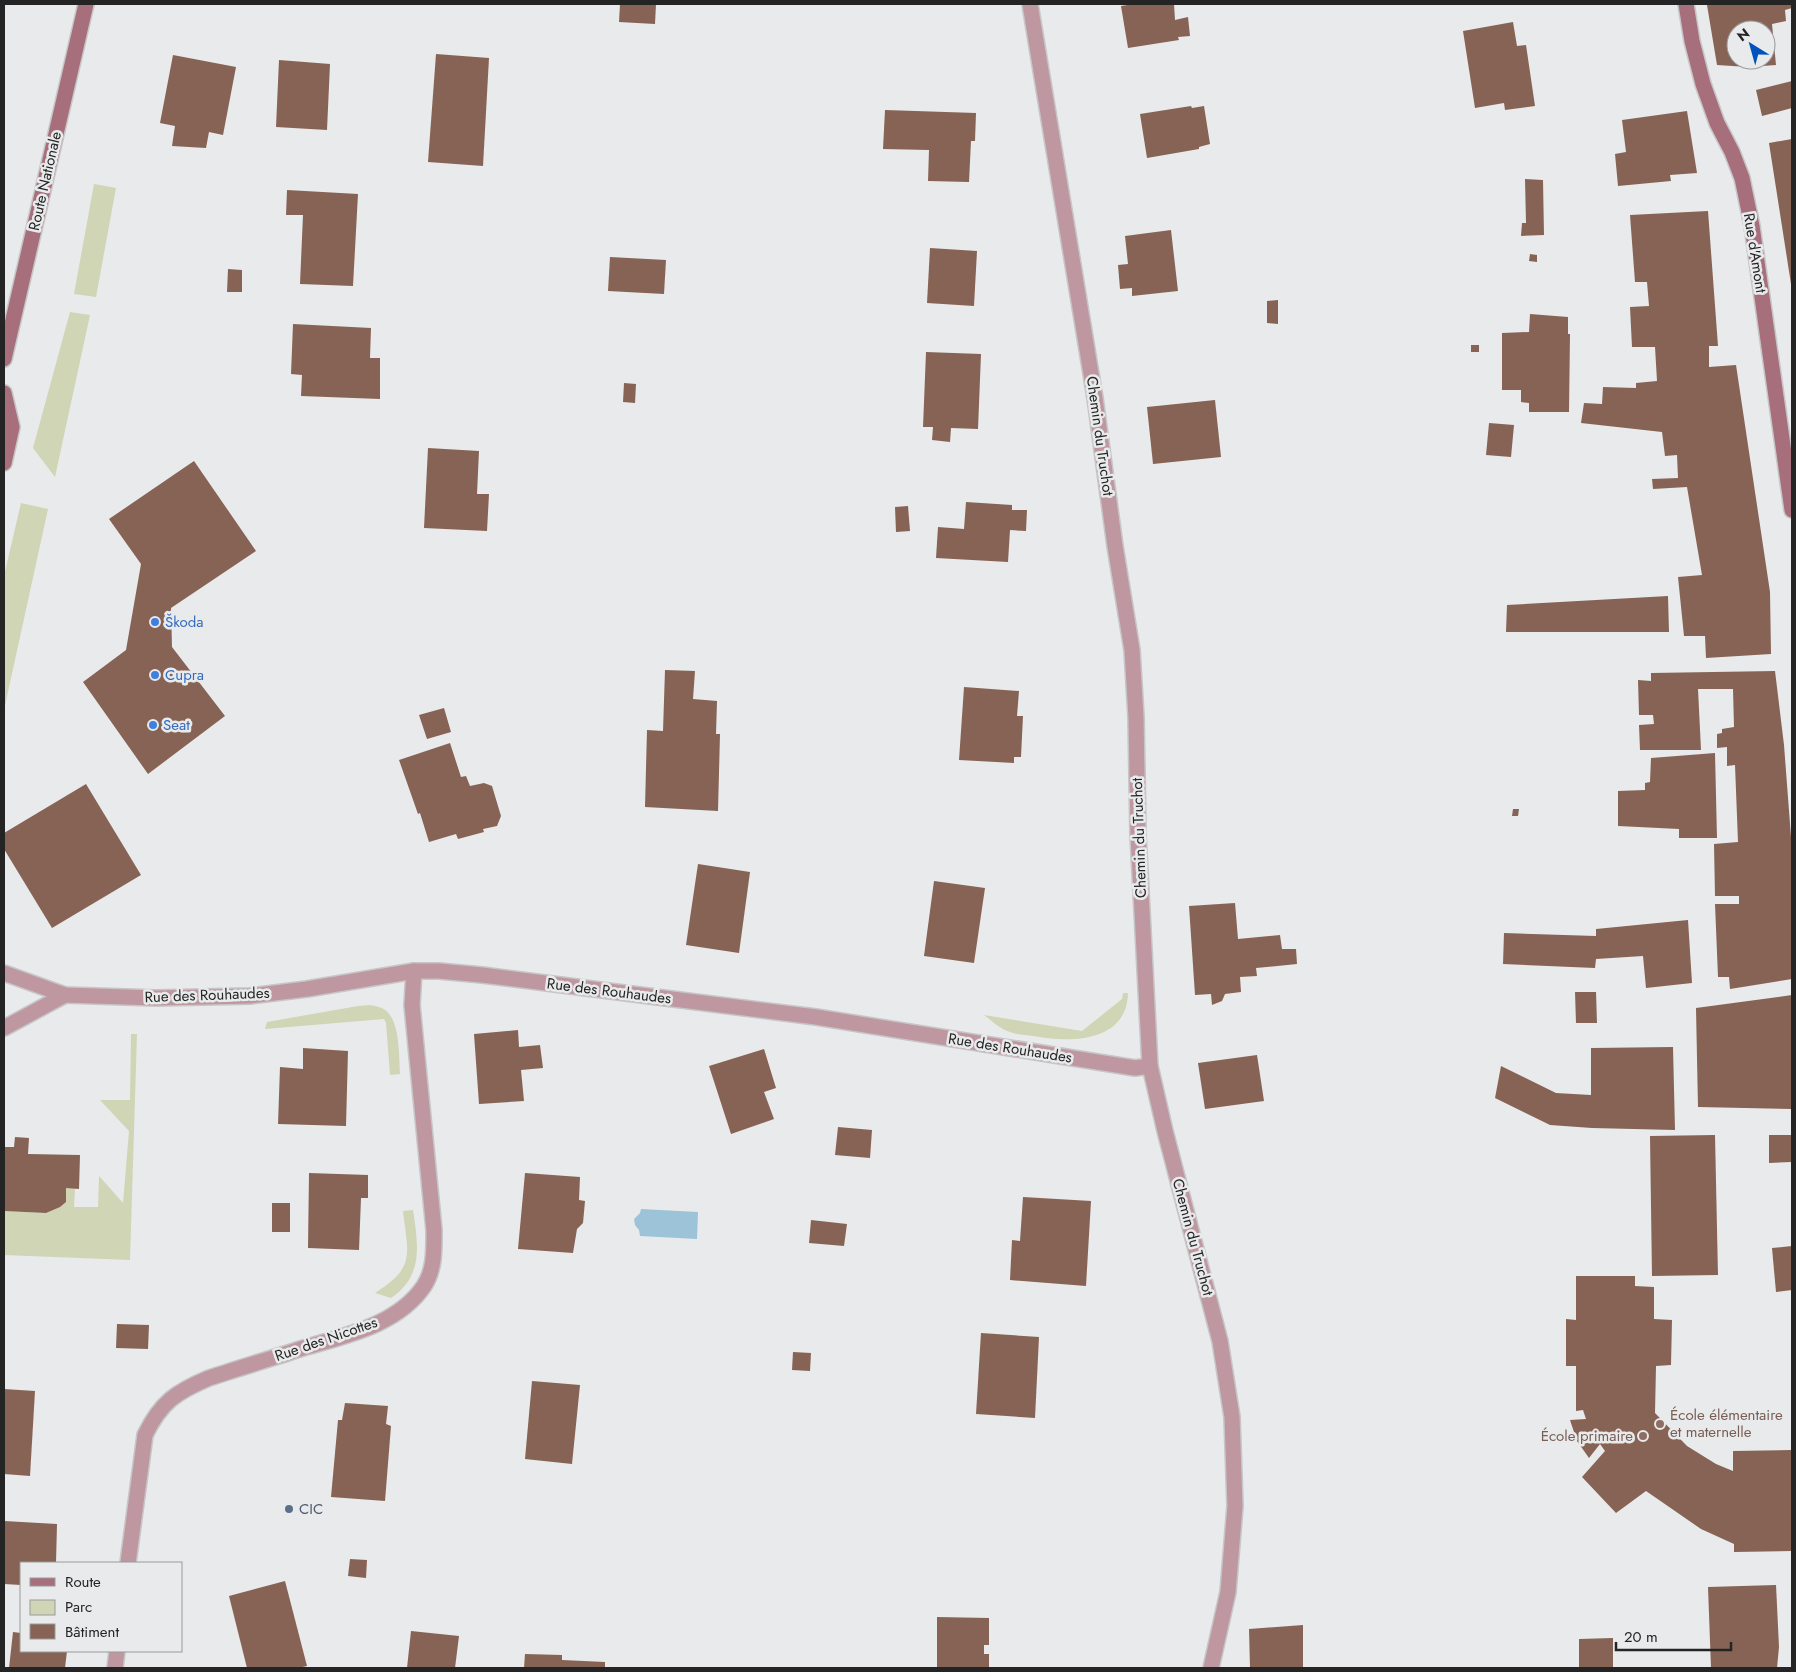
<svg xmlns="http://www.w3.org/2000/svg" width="1796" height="1672" font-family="Jost,sans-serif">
  <rect width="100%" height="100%" fill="#e9eaeb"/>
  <!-- green -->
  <g fill="#d0d5b5">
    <path d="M94,184L116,188L96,297L74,294Z"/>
    <path d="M70,312L90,315L55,477L33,448Z"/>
    <path d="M21,503L48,509L4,710V576Z"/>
    <path d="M1123,993H1128C1127,1043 1069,1043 1033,1036C1026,1035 1017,1035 1010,1032C1000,1029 992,1021 984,1015L1082,1031L1122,999Z"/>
    <path d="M370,1005C375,1006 381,1007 385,1010C400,1020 399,1056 400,1074L390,1075L386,1023L384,1019L265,1029L267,1022L358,1006Z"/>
    <path d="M131,1034H137L130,1260L4,1255V1211L46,1213L66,1202V1188H75L74,1207H98L99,1176L123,1203L129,1131L100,1100H130Z"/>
    <path d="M413,1210C418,1244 424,1276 391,1298L375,1293C416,1267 408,1255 403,1211Z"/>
  </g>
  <!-- water -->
  <path fill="#9cc3d7" d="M641,1209L698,1212L697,1239L640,1236L639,1230L635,1225L634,1219L640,1213Z"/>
  <!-- building -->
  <g fill="#866355" fill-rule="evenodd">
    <path d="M620,4H656L655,24L619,22Z"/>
    <path d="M1134,4H1174L1175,20L1188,17L1190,36L1178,37L1179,40L1128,48L1121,6Z"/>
    <path d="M1715,4H1792V8L1785,10L1786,21L1772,24L1776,65L1748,67L1717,65L1707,5ZM1736,30H1766V60H1736Z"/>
    <path d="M1513,22L1517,46L1526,45L1535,106L1505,110L1504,103L1475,108L1463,31Z"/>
    <path d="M436,54L489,58L483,166L428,162Z"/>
    <path d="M173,55L236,67L223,135L209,132L206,148L172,146L175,126L160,123Z"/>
    <path d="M279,60L330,64L327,130L276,127Z"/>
    <path d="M1792,81V108L1762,116L1756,90Z"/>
    <path d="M1191,106L1192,108L1204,106L1210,144L1199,147V149L1147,158L1140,114Z"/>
    <path d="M885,110L976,113L975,141H971L969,182L928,181L929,150L883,149Z"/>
    <path d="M1687,111L1697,173L1670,175L1671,181L1618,186L1615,154L1626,152L1622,120Z"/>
    <path d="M1792,139V283L1791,284L1769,143Z"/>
    <path d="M1525,179L1543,180L1544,235L1521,236L1522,223H1526Z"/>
    <path d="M287,190L358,194L353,286L300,284L303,215H286Z"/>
    <path d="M1708,211L1718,346H1709V367L1736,365L1770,592L1771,654L1706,658L1705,636H1684L1678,577L1702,575L1687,487L1653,489L1652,479L1678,478L1677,455L1665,456L1662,432L1581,423L1584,403L1602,404L1603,387L1636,388V383L1657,381L1655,347H1632L1630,307L1649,306L1647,282H1635L1630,215Z"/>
    <path d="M1171,230L1178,291L1132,296V288L1120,289L1118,265L1128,264L1125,236Z"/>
    <path d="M930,248L977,251L974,306L927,303Z"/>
    <path d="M1530,254L1537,255V262L1529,261Z"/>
    <path d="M610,257L666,260L664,294L608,291Z"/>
    <path d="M228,269L242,270V292H227Z"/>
    <path d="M1278,300V324L1267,323V301Z"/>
    <path d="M1530,314L1568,317V334H1570L1569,412H1529V403L1521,402V390H1502V333L1529,332Z"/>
    <path d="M293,324L371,328L370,358H380V399L301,396L302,375L291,374Z"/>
    <rect x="1471" y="345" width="8" height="7"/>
    <path d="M926,352L981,354L978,429L951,428L950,442L932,440L933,427H923Z"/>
    <path d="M624,383L636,384L635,403L623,402Z"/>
    <path d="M1215,400L1221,457L1153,464L1147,407Z"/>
    <path d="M1489,423L1514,425L1511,457L1486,455Z"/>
    <path d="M428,448L479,451L477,494H489L487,531L424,528Z"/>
    <path d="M194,461L256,551L171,608L172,647L225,716L148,774L83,682L126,650L141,564L109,519Z"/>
    <path d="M966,502L1012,505V510H1027L1026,531L1010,530L1008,562L936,558L938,527L964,529Z"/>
    <path d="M908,506L910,531L896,532L895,507Z"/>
    <path d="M1668,596L1669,632H1506L1507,605Z"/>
    <path d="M665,670L695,671L693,699L717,701L716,734H720L718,811L645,807L647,730L663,731Z"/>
    <path d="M1775,671L1784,745L1792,850V979L1730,989L1729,977H1718L1715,904H1739V896H1715L1714,844L1738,842L1735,765L1727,766V747L1717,748V734L1722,733V729L1734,727L1733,689H1698L1701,750H1640L1639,725L1654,724L1653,715H1639L1638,680L1651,681V673Z"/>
    <path d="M964,687L1019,691L1017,716H1023L1021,757H1014V763L959,760Z"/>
    <path d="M444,708L451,732L427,739L419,715Z"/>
    <path d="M450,743L461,777L466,776L470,786L484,783L492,786L501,816L497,826L483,829L484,832L458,839L456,834L429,842L420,813L418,814L399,760Z"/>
    <path d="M1715,753L1717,838H1679V829L1618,826V791L1645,790V783L1650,782L1651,758Z"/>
    <path d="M86,784L141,875L52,928L4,849V833Z"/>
    <path d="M1513,809H1519L1518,816H1512Z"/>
    <path d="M698,864L750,872L739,953L686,945Z"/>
    <path d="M934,881L985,888L974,963L924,956Z"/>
    <path d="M1235,903L1238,939L1280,935L1282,949H1296L1297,964L1256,968L1257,976L1240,977L1241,992L1225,994L1222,1001L1212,1005L1211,994L1195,995L1189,906Z"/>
    <path d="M1688,920L1692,983L1646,988L1643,956L1596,959L1595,968L1503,964L1504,933L1596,936V929Z"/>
    <path d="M1575,992H1596L1597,1023H1576Z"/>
    <path d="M1792,995V1109L1698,1107L1696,1008Z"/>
    <path d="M518,1030L519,1047L540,1045L543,1068L521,1070L524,1101L479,1104L474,1034Z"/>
    <path d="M1673,1047L1675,1130L1592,1128L1550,1125L1495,1098L1501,1066L1556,1093L1591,1095V1048Z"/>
    <path d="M303,1048L348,1051L346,1126L278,1124L280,1067L303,1069Z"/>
    <path d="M764,1049L776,1088L764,1092L774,1119L731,1134L709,1066Z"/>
    <path d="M1257,1055L1264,1101L1205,1109L1198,1063Z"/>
    <path d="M838,1127L872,1130L870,1158L835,1155Z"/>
    <path d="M1715,1135L1718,1275L1652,1276L1650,1136Z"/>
    <path d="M1769,1135H1792V1162L1769,1163Z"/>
    <path d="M15,1137L29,1138L28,1154L80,1155L79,1189L66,1188V1202L60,1207L46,1213L4,1211V1147H14Z"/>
    <path d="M309,1173L368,1175V1198H361L359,1250L308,1248Z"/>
    <path d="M525,1173L580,1177L579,1200L585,1201L583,1223L577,1229L573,1253L518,1249Z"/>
    <path d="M1023,1197L1091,1201L1086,1286L1010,1280L1012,1240L1020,1241Z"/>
    <rect x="272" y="1203" width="18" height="29"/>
    <path d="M811,1220L847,1224L844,1246L809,1243Z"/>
    <path d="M1792,1246V1290L1776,1292L1772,1248Z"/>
    <path d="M1576,1276H1635V1286L1654,1287V1319L1672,1320L1671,1365L1656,1366L1655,1413L1687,1446L1716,1464L1733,1471V1451L1791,1450L1792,1551L1734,1552V1544L1701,1529L1646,1491L1616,1513L1582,1477L1605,1451L1600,1444L1589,1458L1577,1441L1570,1420L1586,1419L1583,1410L1576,1411V1366H1566V1319L1576,1320Z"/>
    <path d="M117,1324L149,1325L148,1349L116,1348Z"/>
    <path d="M981,1333L1039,1337L1035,1418L976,1414Z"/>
    <path d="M793,1352L811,1353L810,1371L792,1370Z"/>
    <path d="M532,1381L580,1385L572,1464L525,1459Z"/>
    <path d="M4,1389L35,1391L30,1476L4,1474Z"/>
    <path d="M345,1403L388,1406L386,1424L391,1426L385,1501L331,1497L338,1420H342Z"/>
    <path d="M4,1521L57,1524L56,1563H21V1585L4,1584Z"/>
    <path d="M350,1559L367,1560L366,1578L348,1576Z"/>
    <path d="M285,1581L307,1666L298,1668H247L229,1596Z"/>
    <path d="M1776,1585L1779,1647L1777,1668H1711L1708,1587Z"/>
    <path d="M937,1617L989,1618V1645H984V1654H989V1668H937Z"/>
    <path d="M1303,1625V1668H1250L1249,1629Z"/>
    <path d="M411,1631L459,1636L455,1668H407Z"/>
    <path d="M13,1632L21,1633V1651H67L65,1668H9Z"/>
    <path d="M1613,1638V1668H1579V1639Z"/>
    <path d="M525,1654L562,1655V1660L605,1662V1668H524Z"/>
  </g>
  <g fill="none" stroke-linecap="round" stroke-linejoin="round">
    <!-- street casing -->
    <g stroke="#c6c6c7" stroke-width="18">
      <g id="street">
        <path d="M1030,4L1095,398L1115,546L1132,650L1136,717L1138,834L1150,1066L1165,1131L1220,1341L1232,1417L1235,1506L1228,1592L1211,1668"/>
        <path d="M4,973L65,995L156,998L250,996L307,989L414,971H439L482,975L816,1017L1135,1068L1150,1066"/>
        <path d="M4,1028L65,995"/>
        <path d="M128,1563L145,1435C161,1402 176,1392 209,1378C239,1368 270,1359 300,1349C343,1336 397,1326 424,1286C435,1269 434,1249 434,1230L412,1005L414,971"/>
        <path d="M115,1668L117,1651"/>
      </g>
    </g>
    <!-- secondary casing -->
    <g stroke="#c6c6c7" stroke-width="18">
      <g id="secondary">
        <path d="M1686,4L1692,41L1703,84L1717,123L1732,152L1742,178L1752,226L1792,510"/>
        <path d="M4,359L86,4"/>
        <path d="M4,393L12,427L4,463"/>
      </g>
    </g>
    <!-- street -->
    <use href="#street" stroke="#bf97a0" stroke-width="15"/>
    <!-- secondary -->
    <use href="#secondary" stroke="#a76e7c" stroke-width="15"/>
  </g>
  <!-- markers -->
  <g fill="#3f7fe0" stroke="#e9eaeb" stroke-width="2">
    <circle cx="155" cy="622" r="5"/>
    <circle cx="155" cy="675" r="5"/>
    <circle cx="153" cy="725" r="5"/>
  </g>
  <g fill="#8d6e63" stroke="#e9eaeb" stroke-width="2">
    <circle cx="1660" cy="1424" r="5"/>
    <circle cx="1643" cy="1436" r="5"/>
  </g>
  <circle fill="#5c6f8a" stroke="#e9eaeb" stroke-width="2" cx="289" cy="1509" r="5"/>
  <g text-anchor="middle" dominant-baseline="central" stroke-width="5" stroke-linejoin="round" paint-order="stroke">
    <!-- street labels -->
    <g font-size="15" fill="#242424" stroke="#e9eaeb">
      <text transform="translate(45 181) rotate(-77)">Route Nationale</text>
      <text transform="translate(1755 253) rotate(81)">Rue d'Amont</text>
      <text transform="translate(1100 436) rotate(82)">Chemin du Truchot</text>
      <text transform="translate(1139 838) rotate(-92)">Chemin du Truchot</text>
      <text transform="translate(609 991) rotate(7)">Rue des Rouhaudes</text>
      <text transform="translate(207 995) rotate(-2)">Rue des Rouhaudes</text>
      <text transform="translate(1010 1048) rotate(9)">Rue des Rouhaudes</text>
      <text transform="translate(1193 1237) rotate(75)">Chemin du Truchot</text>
      <text transform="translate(326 1339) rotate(-19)">Rue des Nicottes</text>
    </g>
    <!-- shop labels -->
    <g font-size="15" fill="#366cbe" stroke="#e9eaeb" text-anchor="start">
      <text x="165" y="622">Škoda</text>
      <text x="165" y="675">Cupra</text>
      <text x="163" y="725">Seat</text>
    </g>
    <!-- education labels -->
    <g font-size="15" fill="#785e54" stroke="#e9eaeb" text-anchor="start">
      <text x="1670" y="1415">École élémentaire<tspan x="1670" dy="17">et maternelle</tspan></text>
      <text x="1633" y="1436" text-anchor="end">École primaire</text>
    </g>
    <!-- service labels -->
    <g font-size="15" fill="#4e5e75" stroke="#e9eaeb" text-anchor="start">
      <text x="299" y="1509">CIC</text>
    </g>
  </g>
  <!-- border -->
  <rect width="1796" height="1672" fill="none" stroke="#242424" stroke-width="10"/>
  <!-- legend -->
  <rect x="20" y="1562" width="162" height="90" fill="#e9eaeb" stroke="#9a9b9b"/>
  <rect x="30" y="1578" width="25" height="8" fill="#a76e7c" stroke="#9a9b9b"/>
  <text x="65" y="1587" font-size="15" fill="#242424">Route</text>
  <rect x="30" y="1600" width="25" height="15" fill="#d0d5b5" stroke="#9a9b9b"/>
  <text x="65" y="1612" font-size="15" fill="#242424">Parc</text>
  <rect x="30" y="1624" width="25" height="15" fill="#866355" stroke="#9a9b9b"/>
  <text x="65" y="1637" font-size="15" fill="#242424">Bâtiment</text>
  <!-- north arrow -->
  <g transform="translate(1751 45) rotate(323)"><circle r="24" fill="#e9eaeb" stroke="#9a9b9b"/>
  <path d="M0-4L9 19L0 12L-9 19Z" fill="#0053bc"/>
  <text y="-8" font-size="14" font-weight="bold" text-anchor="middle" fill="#242424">N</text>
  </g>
  <!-- scale -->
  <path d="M1616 1642v8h115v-8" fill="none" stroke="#242424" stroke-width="2.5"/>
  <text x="1624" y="1642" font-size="15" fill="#242424" stroke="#e9eaeb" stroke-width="4" paint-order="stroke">20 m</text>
</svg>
